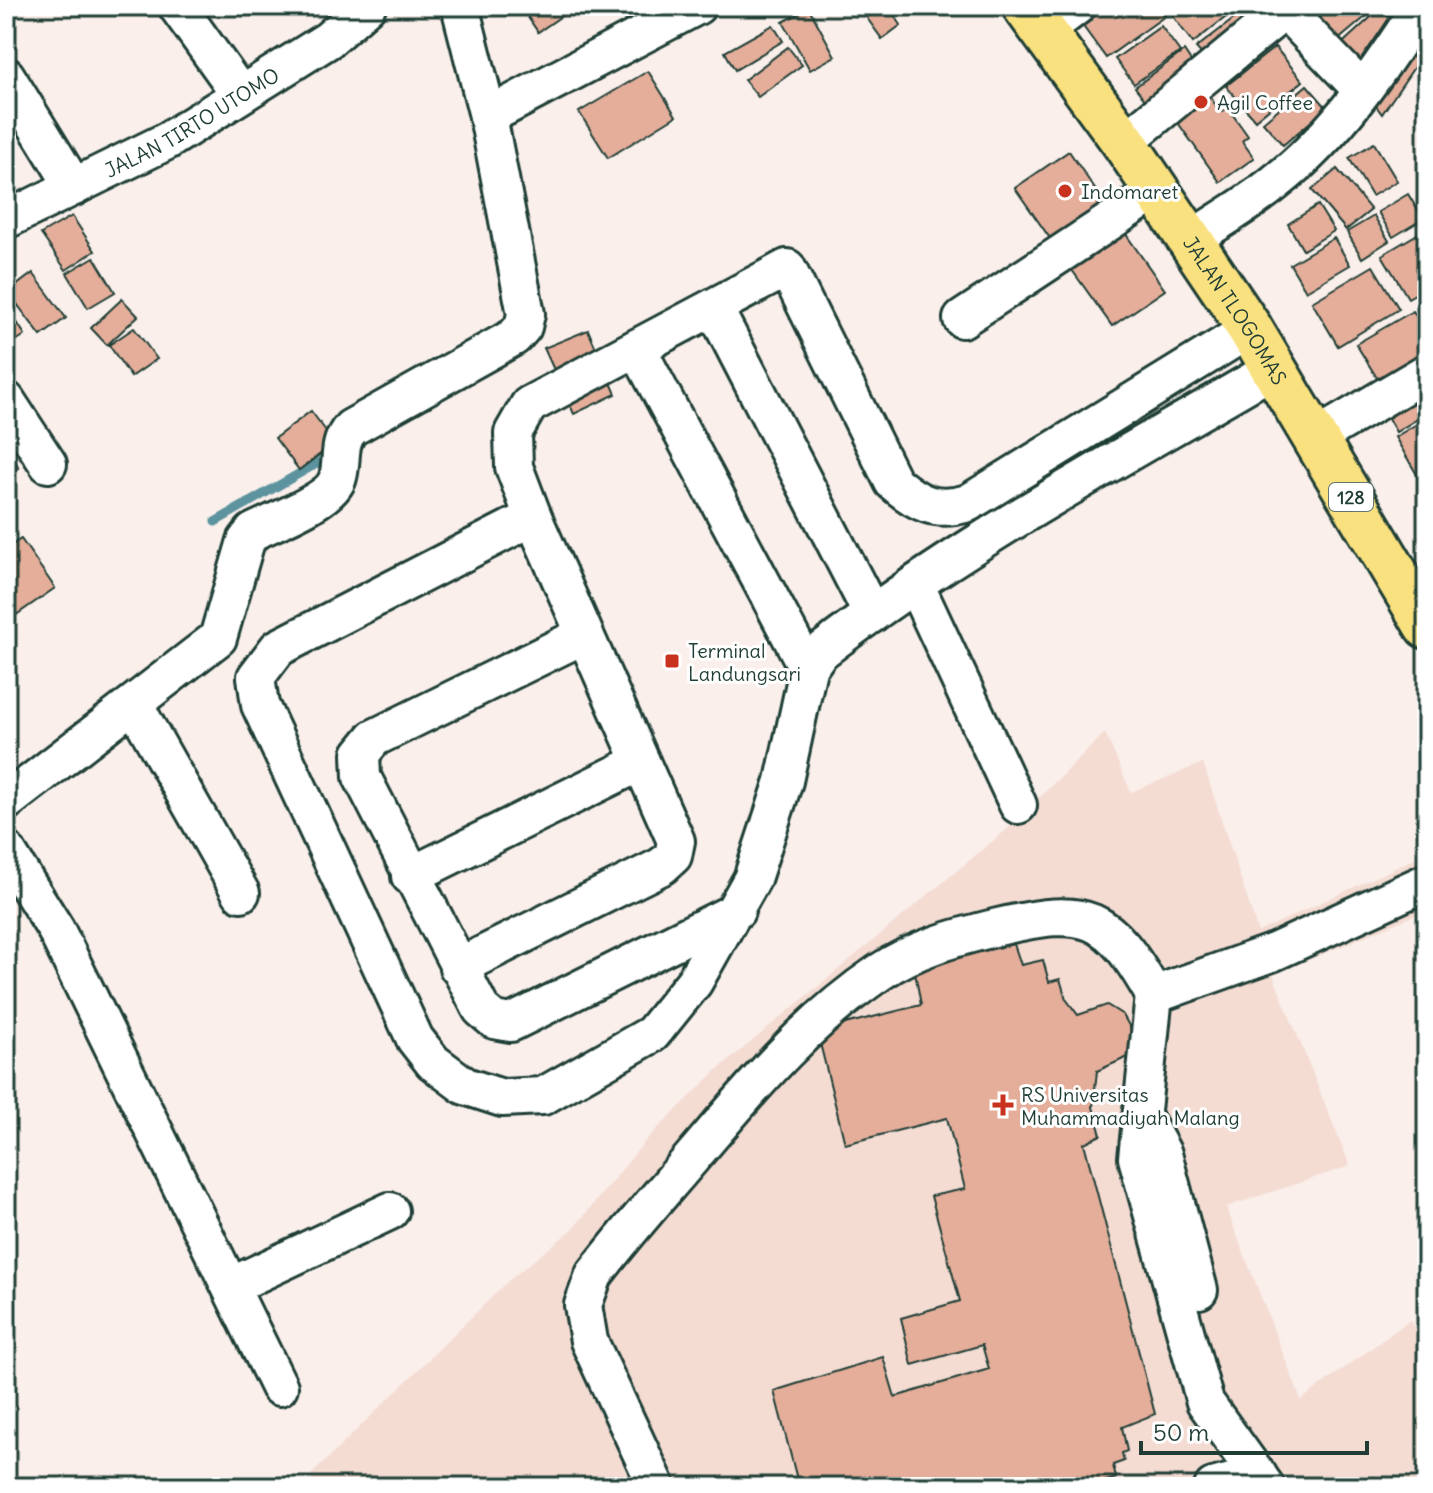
<svg xmlns="http://www.w3.org/2000/svg" width="1433" height="1493" font-family="Delius,sans-serif">
  <rect width="100%" height="100%" fill="#faefeb"/>
  <filter id="ink" filterUnits="userSpaceOnUse"><feTurbulence type="fractalNoise" baseFrequency=".0125" numOctaves="2"/><feDisplacementMap in="SourceGraphic" scale="16" xChannelSelector="R" yChannelSelector="G"/><feConvolveMatrix kernelMatrix="1 2 1 2 8 2 1 2 1" color-interpolation-filters="sRGB"/></filter>
  <g filter="url(#ink)">
    <!-- built -->
    <path fill="#f4dcd3" d="M1105,733L1131,792L1203,763L1258,932L1427,853V910L1273,975L1350,1166L1226,1207L1301,1400L1410,1320L1427,1351V1487H316L311,1475L508,1281L573,1229L647,1139L716,1071L1006,830Z"/>
    <g fill="none" stroke-linecap="round" stroke-linejoin="round">
      <!-- stream -->
      <path stroke="#5b939e" stroke-width="9" d="M215,522L328,457"/>
    </g>
    <!-- building -->
    <g fill="#e5ae9b" stroke="#1f3d34" stroke-width="2">
      <path d="M529,6H576L538,32L523,10Z"/>
      <path d="M888,6L901,25L882,39L859,7Z"/>
      <path d="M1108,6H1158L1165,16L1106,58L1082,25Z"/>
      <path d="M1184,6H1240L1193,43L1172,15Z"/>
      <path d="M1327,6H1362L1369,14L1337,41L1316,16Z"/>
      <path d="M1382,7L1398,29L1358,86L1334,51Z"/>
      <path d="M809,8L835,56L810,70L783,22Z"/>
      <path d="M1248,8L1263,23L1213,67L1196,48Z"/>
      <path d="M773,25L783,41L735,70L725,52Z"/>
      <path d="M1161,26L1180,52L1134,84L1115,59Z"/>
      <path d="M788,47L802,65L758,97L744,80Z"/>
      <path d="M1275,47L1303,81L1255,120L1226,86Z"/>
      <path d="M1184,51L1199,74L1155,113L1135,87Z"/>
      <path d="M1409,53L1419,60L1382,114L1376,106Z"/>
      <path d="M648,71L676,116L608,158L579,112Z"/>
      <path d="M1307,85L1327,108L1283,145L1263,122Z"/>
      <path d="M1209,96L1221,112L1228,108L1248,136L1242,141L1254,158L1220,182L1176,120Z"/>
      <path d="M1374,143L1397,181L1372,196L1349,158Z"/>
      <path d="M1069,151L1107,207L1054,244L1015,188Z"/>
      <path d="M1337,169L1371,210L1346,230L1312,190Z"/>
      <path d="M1408,194L1423,219L1393,237L1378,212Z"/>
      <path d="M1318,205L1334,231L1303,250L1288,224Z"/>
      <path d="M72,216L95,251L66,270L41,234Z"/>
      <path d="M1374,216L1389,241L1362,258L1347,232Z"/>
      <path d="M1426,229L1427,287L1408,298L1382,255Z"/>
      <path d="M1125,233L1165,290L1112,326L1072,270Z"/>
      <path d="M1334,238L1350,265L1306,291L1290,264Z"/>
      <path d="M94,257L115,292L88,308L67,273Z"/>
      <path d="M1373,266L1399,309L1338,346L1312,302Z"/>
      <path d="M33,273L66,318L41,336L8,292Z"/>
      <path d="M122,299L138,316L107,345L91,328Z"/>
      <path d="M6,305L25,335L6,347Z"/>
      <path d="M1413,311L1427,334V366L1385,391L1356,344Z"/>
      <path d="M134,328L157,359L131,377L109,345Z"/>
      <path d="M588,330L616,394L574,414L544,348Z"/>
      <path d="M1427,381V413L1396,432L1382,408Z"/>
      <path d="M311,411L335,443L299,470L275,438Z"/>
      <path d="M1427,418V473L1419,478L1395,437Z"/>
      <path d="M9,451L19,468L6,476V452Z"/>
      <path d="M21,539L55,588L6,622V549Z"/>
      <path d="M1014,944L1021,965L1043,960L1049,982L1060,979L1066,999L1078,1015L1107,1005L1123,1015L1132,1031L1130,1056L1097,1071L1093,1107L1101,1135L1084,1143L1155,1414L1122,1427L1127,1451L1122,1453L1124,1461L1113,1465L1116,1478L1086,1487H799L774,1391L883,1357L895,1397L989,1369L982,1345L912,1365L901,1318L960,1301L931,1196L965,1189L947,1118L845,1144L817,1031L921,1005L914,967Z"/>
    </g>
    <g fill="none" stroke-linecap="round" stroke-linejoin="round">
      <!-- minor casing -->
      <g stroke="#1f3d34" stroke-width="42">
        <g id="minor">
          <path d="M177,6L240,94"/>
          <path d="M1281,6L1362,90"/>
          <path d="M1044,31L1077,6"/>
          <path d="M6,76L74,187"/>
          <path d="M488,116L697,6"/>
          <path d="M1124,142L1290,6"/>
          <path id="s1" d="M6,220L167,141L328,40L367,6"/>
          <path d="M1191,240C1219,220 1251,203 1277,181C1336,135 1381,68 1421,6"/>
          <path d="M714,308L872,614"/>
          <path d="M962,319L1156,191"/>
          <path d="M637,348L808,669"/>
          <path d="M6,400L48,464"/>
          <path d="M1315,438L1427,372"/>
          <path d="M533,517L278,648L256,677L260,705L415,1039L433,1062L465,1086L502,1098L543,1096L652,1034L694,982L752,879L784,781L808,669L819,653C960,544 1119,459 1273,369"/>
          <path d="M915,584L1018,805"/>
          <path d="M584,635L374,738L361,754L362,777L481,1009L494,1020L511,1023L736,911"/>
          <path d="M135,706L241,893"/>
          <path d="M6,802L218,638L246,541L253,532C274,521 333,500 338,477C343,459 337,444 351,428L514,337L523,327L526,314L488,116L460,6"/>
          <path d="M6,850L56,930L279,1387"/>
          <path d="M410,876L641,762"/>
          <path d="M458,967L662,866L673,856L676,841L533,517L514,467L513,433L529,405L787,268L893,482C917,503 936,513 968,503L1250,329"/>
          <path d="M1154,995L1137,1158L1205,1402L1266,1487"/>
          <path d="M1143,1117L1163,1154L1199,1290"/>
          <path d="M231,1286L390,1211"/>
          <path d="M657,1487L589,1341L583,1305L594,1275C626,1233 661,1194 695,1154C753,1086 805,1023 880,972C915,948 958,937 998,927C1088,906 1108,914 1154,995L1274,952L1427,882"/>
          <path d="M1213,1487L1258,1475"/>
        </g>
      </g>
      <!-- major casing -->
      <g stroke="#1f3d34" stroke-width="50">
        <g id="major">
          <path id="s2" d="M1025,6L1124,142L1250,329L1427,626"/>
        </g>
      </g>
      <!-- minor -->
      <use href="#minor" stroke="#fff" stroke-width="36"/>
      <!-- major -->
      <use href="#major" stroke="#fae180" stroke-width="44"/>
    </g>
  </g>
  <!-- markers -->
  <g fill="#c8321e" stroke="#fff" stroke-width="3">
    <circle cx="1201" cy="102" r="8"/>
    <circle cx="1065" cy="191" r="8"/>
    <rect x="664" y="653" width="16" height="16" rx="4"/>
    <path d="M999 1093h8v8h8v8h-8v8h-8v-8h-8v-8h8z"/>
  </g>
  <g text-anchor="middle" dominant-baseline="central" stroke-width="6" stroke-linejoin="round" paint-order="stroke">
    <!-- shield labels -->
    <rect fill="#fff" stroke="#627771" stroke-width="2" x="1329" y="483" width="44" height="28" rx="6"/>
    <g font-size="18" font-weight="bold" fill="#1f3d34">
      <text x="1351" y="497">128</text>
    </g>
    <!-- poi labels -->
    <g font-size="20" fill="#1f3d34" stroke="#fff" text-anchor="start">
      <text x="1217" y="102">Agil Coffee</text>
      <text x="1081" y="191">Indomaret</text>
      <text x="688" y="650">Terminal<tspan x="688" dy="23">Landungsari</tspan></text>
      <text x="1021" y="1094">RS Universitas<tspan x="1021" dy="23">Muhammadiyah Malang</tspan></text>
    </g>
    <!-- street labels -->
    <g font-size="20" fill="#1f3d34" stroke="#fff">
      <text stroke="none"><textPath href="#s1" startOffset="210">JALAN TIRTO UTOMO</textPath></text>
      <text stroke="none"><textPath href="#s2" startOffset="370">JALAN TLOGOMAS</textPath></text>
    </g>
  </g>
  <!-- margin -->
  <rect width="1433" height="1493" fill="none" stroke="#fff" stroke-width="32"/>
  <rect x="16" y="16" width="1401" height="1461" fill="none" stroke="#1f3d34" stroke-width="3" filter="url(#ink)"/>
  <!-- scale -->
  <path d="M1141 1441v12h226v-12" fill="none" stroke="#1f3d34" stroke-width="4"/>
  <text x="1153" y="1441" font-size="24" fill="#1f3d34" stroke="#ffffff" stroke-width="6" paint-order="stroke">50 m</text>
</svg>
